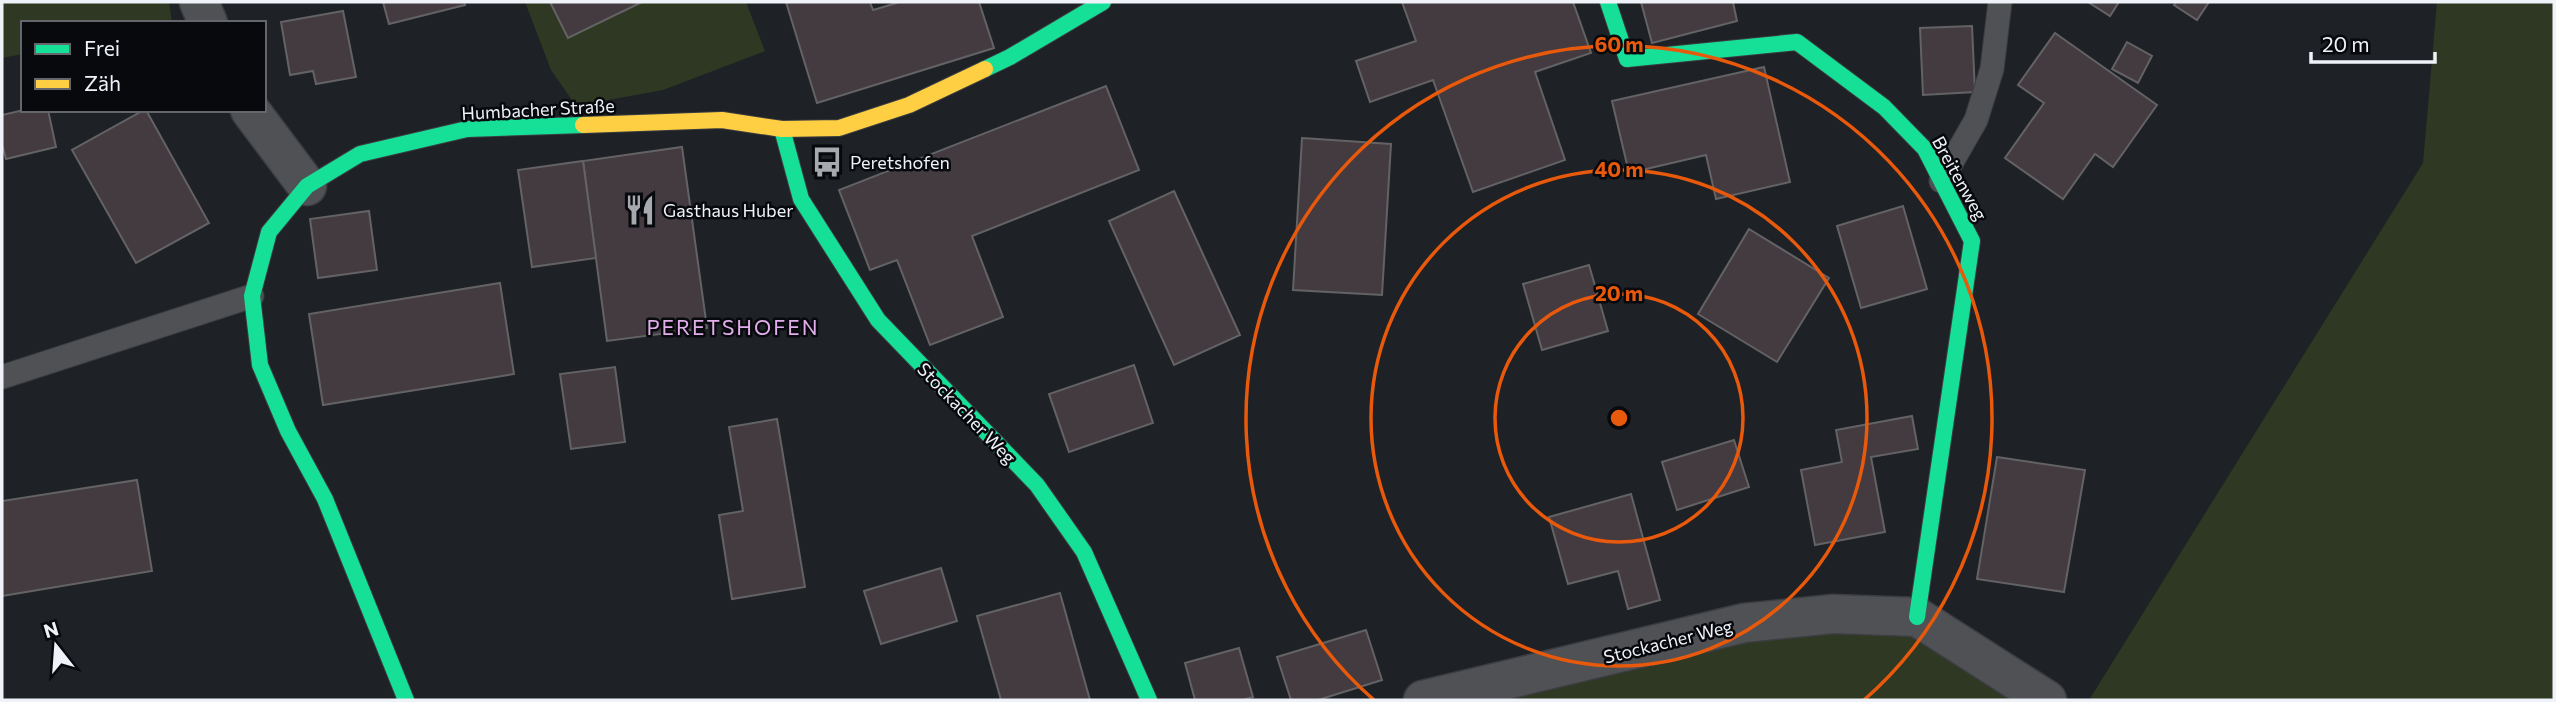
<svg xmlns="http://www.w3.org/2000/svg" width="2556" height="702" font-family="Commissioner,sans-serif">
  <rect width="100%" height="100%" fill="#1e2125"/>
  <!-- green -->
  <g fill="#2e3823">
    <path d="M2,2H169L172,23H23V54L2,58Z"/>
    <path d="M525,2H746L765,51L663,90L576,106L551,70Z"/>
    <path d="M2437,2H2554V700H2089L2423,163Z"/>
    <path d="M1840,625L1910,630L2010,700H1490L1750,638Z"/>
  </g>
  <!-- building -->
  <g fill="#433b40" stroke="#636264" stroke-width="2">
    <path d="M383,2H464L465,5L389,24Z"/>
    <path d="M550,2H642L568,38Z"/>
    <path d="M786,2H870L873,10L900,2H979L994,48L817,103Z"/>
    <path d="M1402,2H1573L1591,53L1535,72L1565,160L1473,192L1433,80L1370,102L1356,61L1416,41Z"/>
    <path d="M1641,2H1733L1737,21L1652,43Z"/>
    <path d="M2088,2H2119L2110,16Z"/>
    <path d="M2176,2H2209L2197,20L2174,5Z"/>
    <path d="M343,11L356,77L316,84L313,71L290,75L281,22Z"/>
    <path d="M1972,26L1975,92L1923,95L1920,28Z"/>
    <path d="M2055,33L2157,105L2113,167L2095,154L2063,199L2005,158L2044,103L2018,85Z"/>
    <path d="M2127,42L2152,56L2138,83L2112,69Z"/>
    <path d="M1764,67L1790,182L1716,199L1706,155L1629,173L1612,101Z"/>
    <path d="M1106,86L1139,170L972,236L1003,317L930,345L897,260L870,270L839,190Z"/>
    <path d="M24,110H48L56,147L6,159L2,144V115Z"/>
    <path d="M144,110H146L209,223L136,263L72,150Z"/>
    <path d="M1302,138L1391,144L1382,295L1293,290Z"/>
    <path d="M682,147L707,328L607,341L583,161Z"/>
    <path d="M583,161L596,258L532,267L518,170Z"/>
    <path d="M1174,191L1240,335L1174,365L1109,221Z"/>
    <path d="M1903,206L1927,289L1861,308L1837,226Z"/>
    <path d="M369,211L377,270L318,278L310,219Z"/>
    <path d="M1749,229L1829,278L1777,362L1698,314Z"/>
    <path d="M1589,265L1608,331L1542,350L1523,284Z"/>
    <path d="M500,283L514,374L323,405L309,314Z"/>
    <path d="M1134,365L1153,423L1069,452L1049,394Z"/>
    <path d="M615,367L625,442L571,449L560,374Z"/>
    <path d="M1912,416L1918,449L1871,457L1885,532L1815,545L1801,470L1842,462L1836,430Z"/>
    <path d="M777,419L805,587L732,599L719,515L743,511L729,427Z"/>
    <path d="M1734,440L1749,487L1677,510L1662,462Z"/>
    <path d="M1997,457L2085,470L2064,592L1977,579Z"/>
    <path d="M137,480L152,571L2,596V501Z"/>
    <path d="M1631,494L1660,600L1628,609L1618,571L1568,584L1549,517Z"/>
    <path d="M941,568L957,621L881,644L864,591Z"/>
    <path d="M1060,593L1090,700H1001L977,616Z"/>
    <path d="M1366,630L1382,680L1318,700H1291L1277,657Z"/>
    <path d="M1239,648L1253,697L1242,700H1195L1185,663Z"/>
  </g>
  <g fill="none" stroke-linecap="round" stroke-linejoin="round">
    <!-- lane casing -->
    <g stroke="#3b3d40" stroke-width="25">
      <g id="lane">
        <path d="M1941,181L1976,120L1992,69L2000,2"/>
        <path d="M2,377L252,296"/>
      </g>
    </g>
    <!-- street casing -->
    <g stroke="#3b3d40" stroke-width="41">
      <g id="street">
        <path d="M199,2L208,23"/>
        <path d="M250,110L307,186"/>
        <path d="M1423,700L1744,623L1833,614L1917,617L2047,700"/>
      </g>
    </g>
    <!-- fast casing -->
    <g stroke="#3b3d40" stroke-width="18">
      <g id="fast">
        <path d="M1608,2L1627,59L1797,42L1884,107L1925,149L1972,241L1917,617"/>
        <path d="M985,69L1010,57L1103,2"/>
        <path d="M782,129L801,199L878,320L1037,485L1084,552L1149,700"/>
        <path d="M406,700L325,499L288,431L260,365L252,296L269,232L307,186L360,154L467,129L583,125"/>
      </g>
    </g>
    <!-- slow casing -->
    <g stroke="#3b3d40" stroke-width="18">
      <path id="slow" d="M583,125L722,120L782,129L839,128L909,105L985,69"/>
    </g>
    <!-- lane -->
    <use href="#lane" stroke="#4f5155" stroke-width="23"/>
    <!-- street -->
    <use href="#street" stroke="#4f5155" stroke-width="38"/>
    <!-- fast -->
    <use href="#fast" stroke="#16e098" stroke-width="16"/>
    <!-- slow -->
    <use href="#slow" stroke="#ffcf43" stroke-width="16"/>
  </g>
  <!-- distance rings -->
  <g fill="none" stroke="#e8590c" stroke-width="3.5">
    <circle cx="1619" cy="418" r="124"/>
    <circle cx="1619" cy="418" r="248"/>
    <path d="M1374 700A373 373 0 1 1 1864 700"/>
  </g>
  <!-- icons -->
  <defs>
    <g id="bus-bare" transform="scale(2.415)"><path d="M-5-6H5V4H4V6H2V4H-2V6H-4V4H-5ZM-3.5-4V0h7V-4ZM-3.5 1.2v1.5H-2V1.2ZM2 1.2v1.5H3.5V1.2Z" fill="#a6a9ae" stroke="#07090d" stroke-width="2.5" paint-order="stroke"/></g>
    <g id="restaurant-bare" transform="scale(2.415)"><path d="M-5-6h1v4h1v-4h1v4h1v-4h1v5L-1.5 .5V6h-2V.5L-5-1ZM5-6V6H3V1.5H1.5Q1.5-4 5-6Z" fill="#a6a9ae" stroke="#07090d" stroke-width="2.5" paint-order="stroke"/></g>
  </defs>
  <g fill-rule="evenodd">
    <use href="#bus-bare" x="827" y="162"/>
    <use href="#restaurant-bare" x="640" y="210"/>
  </g>
  <g text-anchor="middle" dominant-baseline="central" stroke-width="5" stroke-linejoin="round" paint-order="stroke">
    <!-- street labels -->
    <g font-size="18" fill="#eff2f8" stroke="#07090d">
      <text transform="translate(538 109) rotate(-3)">Humbacher Straße</text>
      <text transform="translate(1960 178) rotate(61)">Breitenweg</text>
      <text transform="translate(967 413) rotate(46)">Stockacher Weg</text>
      <text transform="translate(1668 641) rotate(-14)">Stockacher Weg</text>
    </g>
    <!-- poi labels -->
    <g font-size="18" fill="#eff2f8" stroke="#07090d" text-anchor="start">
      <text x="850" y="162">Peretshofen</text>
      <text x="663" y="210">Gasthaus Huber</text>
    </g>
    <!-- quarter labels -->
    <g font-size="21" letter-spacing="2" fill="#e1adea" stroke="#07090d">
      <text x="733" y="326">PERETSHOFEN</text>
    </g>
  </g>
  <circle cx="1619" cy="418" r="10" fill="#e8590c" stroke="#07090d" stroke-width="3.5"/>
  <g font-size="21" text-anchor="middle" font-weight="bold" fill="#e8590c" stroke="#07090d" stroke-width="5" stroke-linejoin="round" paint-order="stroke">
    <text x="1619" y="52">60 m</text>
    <text x="1619" y="177">40 m</text>
    <text x="1619" y="301">20 m</text>
  </g>
  <!-- border -->
  <rect width="2556" height="702" fill="none" stroke="#eff2f8" stroke-width="7"/>
  <!-- legend -->
  <rect x="21" y="21" width="245" height="91" fill="#07090d" stroke="#64666b" stroke-width="2"/>
  <rect x="35" y="44" width="35" height="10" fill="#16e098" stroke="#64666b" stroke-width="2"/>
  <text x="84" y="56" font-size="21" fill="#eff2f8">Frei</text>
  <rect x="35" y="79" width="35" height="10" fill="#ffcf43" stroke="#64666b" stroke-width="2"/>
  <text x="84" y="91" font-size="21" fill="#eff2f8">Zäh</text>
  <!-- north arrow -->
  <g transform="translate(56 646) rotate(343)" stroke="#07090d" stroke-width="5" paint-order="stroke">
  <path d="M0-5L12 26L0 18L-12 26Z" fill="#eff2f8"/>
  <text y="-10" font-size="19" font-weight="bold" text-anchor="middle" fill="#eff2f8">N</text>
  </g>
  <!-- scale -->
  <path d="M2311 52v10h124v-10" fill="none" stroke="#eff2f8" stroke-width="3.5"/>
  <text x="2322" y="52" font-size="21" fill="#eff2f8" stroke="#07090d" stroke-width="5" paint-order="stroke">20 m</text>
</svg>
